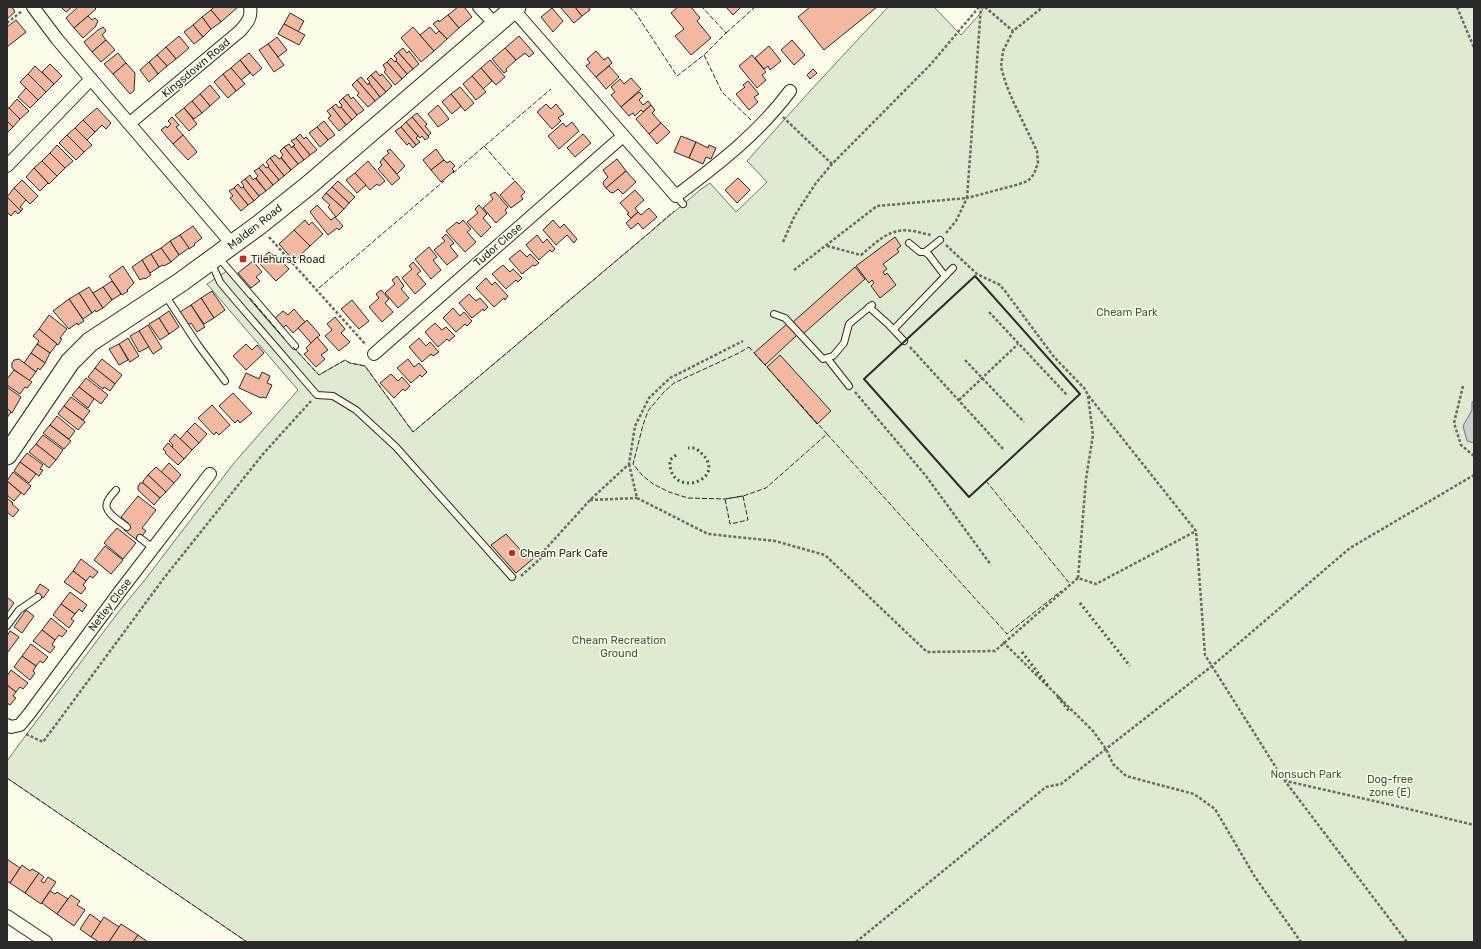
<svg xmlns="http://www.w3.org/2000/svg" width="1481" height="949" font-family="Rubik,sans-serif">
  <rect width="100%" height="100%" fill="#fdfbea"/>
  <!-- green -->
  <path fill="#deebd1" stroke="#74746e" d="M888,7H934L961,35L979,15L984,7H1474V942H247L7,778V761L20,743L120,610L144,581L234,463L298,390L207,284L227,271L271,323L319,375L345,360L350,363L365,366L413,432L700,190L710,183L736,212L767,182L747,161L811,90Z"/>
  <!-- water -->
  <path fill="#c7d0d0" stroke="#74746e" d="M1472,402H1474V443L1467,441L1463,426L1472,410Z"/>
  <!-- building -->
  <g fill="#f2b8a0" stroke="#2b2b2b">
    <path d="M7,7H12L15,12L7,19Z"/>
    <path d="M61,7H72L66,12Z"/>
    <path d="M78,7H94L96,9L74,28L66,18Z"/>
    <path d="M214,7H238L221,22L211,10Z"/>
    <path d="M458,7H464L472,17L459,28L448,15Z"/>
    <path d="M560,7H575L582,16L574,23Z"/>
    <path d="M575,7H588L590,10L582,16Z"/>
    <path d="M678,7H691L700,18L697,21L711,38L691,55L675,36L684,29L671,13Z"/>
    <path d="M726,7H741L733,15Z"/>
    <path d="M810,7H877L824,50L798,17Z"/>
    <path d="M552,8L563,21L553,32L541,17Z"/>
    <path d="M211,10L221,22L211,29L202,17Z"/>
    <path d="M290,13L304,21L298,32L284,24Z"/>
    <path d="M448,15L459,28L447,39L433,24L438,20L439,22Z"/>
    <path d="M88,16L92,20L95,18L98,21L96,25V26L83,38L74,28Z"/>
    <path d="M202,17L211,29L203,37L193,25Z"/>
    <path d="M16,20L26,32L7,47V27Z"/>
    <path d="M284,24L305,35L299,45L278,34Z"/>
    <path d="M193,25L203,37L194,44L184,32Z"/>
    <path d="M103,27L106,31L102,35L106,40L92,52L84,42L98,30Z"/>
    <path d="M413,27L434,51L421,62L401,38Z"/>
    <path d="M430,27L436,34L439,31L447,39L434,51L420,35Z"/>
    <path d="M179,36L189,48L176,59L166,47Z"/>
    <path d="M519,36L534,53L529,57L525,53L516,60L505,48Z"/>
    <path d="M277,37L287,50L278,57L268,44Z"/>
    <path d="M106,40L115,50L101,62L92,52Z"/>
    <path d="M792,40L805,55L794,65L781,50Z"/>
    <path d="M268,44L284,65L274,72L259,50Z"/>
    <path d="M769,46L781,61L770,70L768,66L764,69L755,58Z"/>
    <path d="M166,47L176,59L167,66L157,55Z"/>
    <path d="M403,48L407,53L409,51L419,64L413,69L398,52Z"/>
    <path d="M505,48L516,60L506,69L507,71L504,73L492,59Z"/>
    <path d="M596,51L604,60L608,57L612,63L596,77L586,66L590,63L587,59Z"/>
    <path d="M398,52L413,69L407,74L396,61L397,59L394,56Z"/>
    <path d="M118,53L126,63L113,74L104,64Z"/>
    <path d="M249,53L262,68L253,76L240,60Z"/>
    <path d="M157,55L167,66L158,74L149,62Z"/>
    <path d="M752,55L766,72L762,75L766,80L757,88L739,66Z"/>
    <path d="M391,58L395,62L396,61L407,74L402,79L387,62Z"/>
    <path d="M240,60L250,73L241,80L231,68Z"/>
    <path d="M490,60L505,77L496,85L481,68Z"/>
    <path d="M149,62L158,74L149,82L140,70Z"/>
    <path d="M387,62L402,79L395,85L384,72L386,70L383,65Z"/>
    <path d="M126,63L135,73L134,91L130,94L113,74Z"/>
    <path d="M50,64L62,76L54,84L42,72Z"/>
    <path d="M35,66L54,84L46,92L28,74Z"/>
    <path d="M609,66L619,77L606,89L596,77Z"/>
    <path d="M231,68L245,84L236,91L223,74Z"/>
    <path d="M481,68L492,81L483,89L472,76Z"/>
    <path d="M813,69L817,73L810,79L807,75Z"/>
    <path d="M376,71L380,76L382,74L392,86L386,92L371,75Z"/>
    <path d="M28,74L46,92L38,100L20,82Z"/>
    <path d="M223,74L236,91L228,98L214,82Z"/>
    <path d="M371,75L386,92L380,97L369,83L370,82L367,79Z"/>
    <path d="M472,76L486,92L476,100L463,84Z"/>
    <path d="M361,77L368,85L369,83L380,97L375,101L357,80Z"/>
    <path d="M631,78L641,89L621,107L611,95L615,92L611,87L620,79L624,84Z"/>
    <path d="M357,80L375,101L368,107L357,95L359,93L352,85Z"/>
    <path d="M748,81L759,94L754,97L758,102L749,110L736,94L745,87L743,85Z"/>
    <path d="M210,85L220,97L210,106L200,94Z"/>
    <path d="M460,87L474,103L465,111L451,94Z"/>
    <path d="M26,88L38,100L30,108L18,97Z"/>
    <path d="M639,92L643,96L639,100L643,105L648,101L651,105L643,112L641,110L635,116L633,113L629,116L621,107Z"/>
    <path d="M200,94L210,106L202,113L192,101Z"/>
    <path d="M348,94L351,99L353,97L364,110L357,115L343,98Z"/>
    <path d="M451,94L461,106L452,114L442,102Z"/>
    <path d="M343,98L357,115L352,120L341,107L342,105L339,102Z"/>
    <path d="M17,99L29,111L20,119L9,108Z"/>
    <path d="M192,101L202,113L194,119L184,108Z"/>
    <path d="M336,104L339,108L341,107L352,120L346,125L332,107Z"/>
    <path d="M546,104L551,109L556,104L564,114L558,118L561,121L552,129L537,112Z"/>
    <path d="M438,105L449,119L438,127L428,114Z"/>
    <path d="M651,105L655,110L652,113L661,123L649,134L636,119Z"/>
    <path d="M332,107L346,125L339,131L328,118L331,116L327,111Z"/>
    <path d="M9,108L20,119L13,127L7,121V109Z"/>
    <path d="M97,108L111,123L106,129L102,125L95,132L83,120Z"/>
    <path d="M184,108L197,124L189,131L175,115Z"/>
    <path d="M417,113L427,124L425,126L431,133L428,136L412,117Z"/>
    <path d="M172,117L179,125L176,127L183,135L173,144L161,130L166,126L167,128L171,124L168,121Z"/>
    <path d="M412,117L429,137L425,140L422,136L420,138L406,122Z"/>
    <path d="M83,120L95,132L87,140L75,128Z"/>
    <path d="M7,121L13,127L7,133Z"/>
    <path d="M324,121L335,135L328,140L317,127Z"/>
    <path d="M406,122L418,136L416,138L420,142L416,145L401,127Z"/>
    <path d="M572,122L579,131L559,149L548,136L563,123L566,127Z"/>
    <path d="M661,123L670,132L657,144L649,134Z"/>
    <path d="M317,127L328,140L320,147L309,133Z"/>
    <path d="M401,127L416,145L413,148L409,143L407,145L395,131Z"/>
    <path d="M75,128L92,145L84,152L67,135Z"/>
    <path d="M300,134L304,139L306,137L317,150L310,155L296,138Z"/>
    <path d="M583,134L591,143L575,157L567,148Z"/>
    <path d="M67,135L84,152L76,160L59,143Z"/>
    <path d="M183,135L197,152L188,160L173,144Z"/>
    <path d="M681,136L696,142L689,158L674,152Z"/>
    <path d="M296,138L310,155L304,160L293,146L295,145L291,141Z"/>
    <path d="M696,142L708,148L709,145L716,148L711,159L706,157L703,164L689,158Z"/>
    <path d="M289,144L292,148L293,146L304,160L298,164L284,147Z"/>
    <path d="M57,145L73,161L65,168L50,153Z"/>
    <path d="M284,147L298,164L291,170L281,157L283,155L280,151Z"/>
    <path d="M390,149L405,166L397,174L383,158L389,153L387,151Z"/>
    <path d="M436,149L444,160L431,170L423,160Z"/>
    <path d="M50,153L65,168L57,176L42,161Z"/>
    <path d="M275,155L279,159L281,158L291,170L284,176L270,158Z"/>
    <path d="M270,158L284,176L279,180L268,167L269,166L266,162Z"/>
    <path d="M383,158L400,178L392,185L378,169L382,165L380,162Z"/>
    <path d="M617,159L626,171L606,188L603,184L604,181L608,177L603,170Z"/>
    <path d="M444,160L447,163L450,161L455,166L452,169L454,171L441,182L431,170Z"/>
    <path d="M42,161L57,176L49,184L34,168Z"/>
    <path d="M368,161L385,181L379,186L377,184L370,190L355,173Z"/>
    <path d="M263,164L266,168L268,167L279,180L273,185L259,168Z"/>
    <path d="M34,168L48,183L40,191L26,177Z"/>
    <path d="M259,168L273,185L266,191L256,178L258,176L254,171Z"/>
    <path d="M626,171L636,182L623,194L618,189L613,193L610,192L606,188Z"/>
    <path d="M355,173L366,185L357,193L346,180Z"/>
    <path d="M250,175L253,180L255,178L266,191L259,196L245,179Z"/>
    <path d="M738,178L750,190L737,203L725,190Z"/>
    <path d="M245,179L259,196L254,201L243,187L244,186L241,182Z"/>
    <path d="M22,180L38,196L30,204L14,188Z"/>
    <path d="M338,181L355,197L349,203L332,187Z"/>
    <path d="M515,181L525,192L521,196L523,199L511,208L500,195Z"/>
    <path d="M238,184L241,188L243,187L254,201L248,205L234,188Z"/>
    <path d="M332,187L349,203L344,209L326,193Z"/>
    <path d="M14,188L26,200L20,207L23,209L21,211L7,197Z"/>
    <path d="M234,188L248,205L241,211L230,198L233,196L229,191Z"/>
    <path d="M635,190L644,200L635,208L638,212L631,218L627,214L629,213L620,203Z"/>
    <path d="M495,192L508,207L505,210L507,213L496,223L483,208L493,199L490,195Z"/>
    <path d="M326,193L344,209L336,217L328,207L330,205L322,198Z"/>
    <path d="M7,197L21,211L18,214L15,211L11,216L7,212Z"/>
    <path d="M317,205L331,220L335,217L343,226L339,230L337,228L328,235L310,212Z"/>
    <path d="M479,205L487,214L483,218L491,227L481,237L467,222L478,213L475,209Z"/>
    <path d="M649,208L657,217L643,229L638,223L631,229L626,223L638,212L641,215Z"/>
    <path d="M305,220L309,225L312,222L323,234L310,246L294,230Z"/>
    <path d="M463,220L471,229L467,232L476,242L465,252L446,231L457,222L459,224Z"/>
    <path d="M553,220L560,228L564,224L577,239L574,243L567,235L556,245L543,230Z"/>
    <path d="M193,226L202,238L194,244L195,245L189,249L180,235Z"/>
    <path d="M294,230L310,246L294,261L279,244Z"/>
    <path d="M446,234L454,243L450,246L458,256L447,265L434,250L445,241L442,238Z"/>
    <path d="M180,235L189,248L179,255L170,241Z"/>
    <path d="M537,235L543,243L547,239L555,249L552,252L550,250L539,260L526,245Z"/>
    <path d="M895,237L901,246L897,249L899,252L883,264L887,269L883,272L885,275L887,273L896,285L880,298L871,286L874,283L872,280L869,283L856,266Z"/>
    <path d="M170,241L179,255L171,262L161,248Z"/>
    <path d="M429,247L437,257L433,260L441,270L431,279L415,259Z"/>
    <path d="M161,248L171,262L164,266L163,265L159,267L151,254Z"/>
    <path d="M520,250L527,257L530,254L539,263L535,266L533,265L522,274L509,259Z"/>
    <path d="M269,252L274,256L276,255L289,269L276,281L258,262Z"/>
    <path d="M151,254L159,267L150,273L142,260Z"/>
    <path d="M142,260L151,275L145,279L144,278L140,280L132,267Z"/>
    <path d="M253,261L262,272L256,277L260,281L251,288L238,273Z"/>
    <path d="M413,262L421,271L417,274L426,284L415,294L402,278L412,269L409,266Z"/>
    <path d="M503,265L510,272L513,269L522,278L518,282L516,280L506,289L492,274Z"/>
    <path d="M123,266L134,283L127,290L128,291L122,295L109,276Z"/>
    <path d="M855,267L865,279L803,334L793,322Z"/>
    <path d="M397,276L404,286L401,289L409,298L398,308L385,293L395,284L392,280Z"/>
    <path d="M486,278L492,285L495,282L508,296L505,300L504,298L494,307L476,288Z"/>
    <path d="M112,281L121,294L112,300L103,287Z"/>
    <path d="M89,287L103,308L96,312L95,310L92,313L79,293Z"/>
    <path d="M103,287L112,300L103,308L93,293Z"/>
    <path d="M381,290L389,299L385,303L393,312L382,322L369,307L379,298L376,294Z"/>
    <path d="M212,291L225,310L214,318L201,298Z"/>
    <path d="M79,293L92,313L83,319L69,299Z"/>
    <path d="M469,294L476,301L480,298L488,307L484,311L483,309L472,318L459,303Z"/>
    <path d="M201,298L214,318L204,324L191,305Z"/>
    <path d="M69,299L84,321L78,325L77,323L69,329L53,311Z"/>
    <path d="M352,300L369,321L359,329L341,309Z"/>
    <path d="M191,305L205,327L197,332L191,323L188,325L180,312Z"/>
    <path d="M453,308L460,316L464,312L472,321L467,326L465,324L456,332L443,318Z"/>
    <path d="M294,309L305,322L293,333L286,325L283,328L274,319L283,311L288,315Z"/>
    <path d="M169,311L179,327L169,334L159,318Z"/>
    <path d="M49,315L67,329L60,338L62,339L58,345L39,329Z"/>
    <path d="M335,317L345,329L341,333L350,342L339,351L325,336L332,330L327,324Z"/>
    <path d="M159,318L169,334L160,340L149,324Z"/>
    <path d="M307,320L320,335L311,343L298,328Z"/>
    <path d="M435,323L442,330L446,327L455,336L449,341L447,339L438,347L425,332Z"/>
    <path d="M787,324L797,335L765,365L754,353Z"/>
    <path d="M148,325L162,348L153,354L139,331Z"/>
    <path d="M39,329L57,344L50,353L37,344L39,341L33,336Z"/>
    <path d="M139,331L149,347L139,352L130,336Z"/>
    <path d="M317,337L328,350L321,355L325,359L316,367L304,354L308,351L306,348Z"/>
    <path d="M128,338L139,356L130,362L119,344Z"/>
    <path d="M419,338L426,346L430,342L439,352L433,356L431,354L422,362L409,347Z"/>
    <path d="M37,344L50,353L45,363L31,353Z"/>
    <path d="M119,344L128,360L119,365L109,349Z"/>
    <path d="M246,344L252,350L257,345L264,353L246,370L233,356Z"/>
    <path d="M31,353L45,363L40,370L38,368L36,372L24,363Z"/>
    <path d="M780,355L831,411L817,424L767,367Z"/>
    <path d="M19,359L36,372L29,381L12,368V363L14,360Z"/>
    <path d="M102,359L122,375L115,384L95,368Z"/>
    <path d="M408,359L414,367L419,363L427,372L422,377L420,375L411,383L397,368Z"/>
    <path d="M95,368L115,384L110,391L104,387L103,389L88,377Z"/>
    <path d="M14,370L32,382L27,388L25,387L20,394L7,385V379Z"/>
    <path d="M262,372L270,376L267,383L272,385L266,398L262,397L261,398L239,388L246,373L259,379Z"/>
    <path d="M391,374L398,381L402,377L410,386L405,391L403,389L394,398L380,383Z"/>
    <path d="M86,378L108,395L101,404L79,387Z"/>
    <path d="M7,387L21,397L12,413L7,408Z"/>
    <path d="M79,387L94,399L88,408L72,395Z"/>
    <path d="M233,393L252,413L240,423L238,420L235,423L219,406Z"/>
    <path d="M71,397L90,411L83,420L64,406Z"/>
    <path d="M212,405L230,425L219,435L216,432L214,435L198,418Z"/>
    <path d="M64,406L85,422L78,430L58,414Z"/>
    <path d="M7,408L11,412L7,418Z"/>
    <path d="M57,416L75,431L69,439L50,425Z"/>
    <path d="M195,423L207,434L199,443L187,431Z"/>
    <path d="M50,425L71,441L64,449L43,433Z"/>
    <path d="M187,431L199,443L192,450L180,439Z"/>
    <path d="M175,434L192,450L184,459L172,447L173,445L169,441Z"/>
    <path d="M43,435L63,450L56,460L36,444Z"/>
    <path d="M168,443L184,459L178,465L165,453L166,452L163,449Z"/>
    <path d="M36,444L56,460L49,468L29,452Z"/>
    <path d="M27,453L43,465L40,469L43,470L39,476L20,462Z"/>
    <path d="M20,462L36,474L29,483L14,471Z"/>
    <path d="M169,463L181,475L174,483L161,472Z"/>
    <path d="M156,467L174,483L166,492L148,475Z"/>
    <path d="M13,472L31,486L24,495L7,481Z"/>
    <path d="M148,475L166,492L160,498L143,483V481Z"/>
    <path d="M7,481L21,493L14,501L7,495Z"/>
    <path d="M140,483H143L160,498L154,505L138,490V487Z"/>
    <path d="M138,496L156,510L142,528L146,531L138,541L124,530L129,524L121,517Z"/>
    <path d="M7,498L13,503L12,504L19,510L13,517L7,512Z"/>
    <path d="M117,528L136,543L123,559L104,543Z"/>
    <path d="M506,534L525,555L530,551L535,557L516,573L491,545Z"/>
    <path d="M105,546L123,560L111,574L94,560Z"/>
    <path d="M81,559L98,572L93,578L90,576L86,581L73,571Z"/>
    <path d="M73,571L86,581L83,585L86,588L81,594L64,582Z"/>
    <path d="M40,584L49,590L43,598L35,592Z"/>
    <path d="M70,592L87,605L82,612L79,609L75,614L61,604Z"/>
    <path d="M7,597L14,603L7,613Z"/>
    <path d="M61,604L75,614L71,619L74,621L69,628L53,615Z"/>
    <path d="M26,610L34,616L22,633L14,627Z"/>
    <path d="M51,618L67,631L62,637L59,635L55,640L42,630Z"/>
    <path d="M42,630L55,640L52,645L55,647L50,653L33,641Z"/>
    <path d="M10,631L19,637L7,653V636Z"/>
    <path d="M31,644L48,657L43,663L40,661L36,666L22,656Z"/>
    <path d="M22,656L36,666L33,671L35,673L30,680L14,667Z"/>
    <path d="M11,670L28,683L23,689L20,687L16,692L7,685V676Z"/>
    <path d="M7,685L16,692L13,696L16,698L10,705L7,703Z"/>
    <path d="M7,859L20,868L10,883L7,881Z"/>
    <path d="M22,865L30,871L32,869L39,873L25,893L10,883Z"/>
    <path d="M39,873L44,877L41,881L44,883L48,877L56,882L41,904L25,893Z"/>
    <path d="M50,891L55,894L57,892L68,899L57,914L42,903Z"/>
    <path d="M71,895L80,901L77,905L85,910L74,926L57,914Z"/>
    <path d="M90,914L101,922L91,937L80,929Z"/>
    <path d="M104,917L119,927L109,942H99L91,937Z"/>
    <path d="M121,924L138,935L133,942H109Z"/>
    <path d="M138,935L148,942H133Z"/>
  </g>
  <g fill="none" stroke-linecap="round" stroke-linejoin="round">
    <!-- service casing -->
    <g stroke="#2b2b2b" stroke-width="8">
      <g id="service">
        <path d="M676,196L683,204"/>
        <path d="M909,243L920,252H925L940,240"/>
        <path d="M925,252L929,255L945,276"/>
        <path d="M219,258L295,346"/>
        <path d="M211,262L220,282L229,293L317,395L333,396L356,410L396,447L512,577"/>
        <path d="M165,295L198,345L225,381"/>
        <path d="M869,307L888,324L904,341"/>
        <path d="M774,314L785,318L823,359L833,356L844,343L849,324L872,305"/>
        <path d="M894,329L953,268"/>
        <path d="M827,358L849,386"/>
        <path d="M116,490C113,494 108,498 107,503C103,512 121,522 127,527"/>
        <path d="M140,538L153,548"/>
        <path d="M7,626L19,610L38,597"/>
      </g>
    </g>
    <!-- minor casing -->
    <g stroke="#2b2b2b" stroke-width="14">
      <g id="minor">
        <path d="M33,7L57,39L91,79L233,245"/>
        <path d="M479,7L495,24"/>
        <path d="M513,9L676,196C718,164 758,134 790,91"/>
        <path d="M130,123L240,31C247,23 252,18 250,7"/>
        <path d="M7,166L91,79"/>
        <path d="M374,354L623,136"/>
        <path d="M7,725L11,727L20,725L29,714L121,590L210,474"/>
        <path d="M7,916L46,942"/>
      </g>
    </g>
    <!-- primary casing -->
    <g stroke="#2b2b2b" stroke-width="21">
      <path id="primary" d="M7,455L70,362L90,342L181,282L259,225L309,185L516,7"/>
    </g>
    <!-- path -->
    <g stroke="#6a6964" stroke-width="2.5" stroke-dasharray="3 2" stroke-linecap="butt">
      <path d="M985,7L1013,31"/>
      <path d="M1457,7L1474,48"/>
      <path d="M7,23L22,11"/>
      <path d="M783,117L832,164"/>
      <path d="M946,233L956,221L967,198L1016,185L1028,181L1034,174L1038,163L1037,151L1013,101L1006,84L1001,67L1003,51L1013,31L1043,7"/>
      <path d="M269,237L366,345"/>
      <path d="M783,242L795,215L816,183L832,164L931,64L979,7"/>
      <path d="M946,245L977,274L1000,285L1005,291L1054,357L1085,389L1088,395L1196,531L1205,655L1282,777L1407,942"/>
      <path d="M827,246L861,255C878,241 890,227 913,231C919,232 925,234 931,235"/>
      <path d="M794,270L877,206L967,198L981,7"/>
      <path d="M989,312L1067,395"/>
      <path d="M910,347L1004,450"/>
      <path d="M965,360L1024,422"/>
      <path d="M1463,386L1454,423L1461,445L1474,456"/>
      <path d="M855,392L926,476L991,565"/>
      <path d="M959,400L1018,344"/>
      <path d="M629,464L637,498L708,534L775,541L825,555L927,652L995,651L1078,578L1096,584L1196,531"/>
      <path d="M590,500L637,498"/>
      <path d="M521,576L540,559L542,553L590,500L629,464L635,426L649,398L670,378L743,341"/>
      <path d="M1078,578L1086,479L1093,435L1088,396"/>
      <path d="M1003,642L1093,731L1106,749L1113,764L1126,776L1194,794L1215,809L1255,877L1301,942"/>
      <path d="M26,734L43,742L164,578L263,454L311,401"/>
      <path d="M1285,778L1290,782L1392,805L1474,825"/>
      <path d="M856,942L1046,787L1061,784L1212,666L1350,548L1474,475"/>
    </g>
    <!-- service -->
    <use href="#service" stroke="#fdfbea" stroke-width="6"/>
    <!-- minor -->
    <use href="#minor" stroke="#fdfbea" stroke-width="12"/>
    <!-- primary -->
    <use href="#primary" stroke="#fdfbea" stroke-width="19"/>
    <!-- hedge -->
    <g stroke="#34623c" stroke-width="3" stroke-dasharray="2 3" stroke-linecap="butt">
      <path d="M676,455L670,460C667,503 738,478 695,448H688"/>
      <path d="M1080,603L1130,666"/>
      <path d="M1022,652L1049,687"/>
      <path d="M1058,697L1069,711"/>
    </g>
    <!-- fence -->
    <g stroke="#2b2b2b" stroke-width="1" stroke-dasharray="5 2" stroke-linecap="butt">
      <path d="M629,7L635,12L677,76L704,55L726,33L702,7"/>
      <path d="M726,33L755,7"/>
      <path d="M704,55L722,92L751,120"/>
      <path d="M484,146L514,180"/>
      <path d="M453,173L551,89"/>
      <path d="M319,288L444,181"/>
      <path d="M250,298L284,338"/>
      <path d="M293,347L319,375L345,360L350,363L365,366L413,432L648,234L674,211"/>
      <path d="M749,347L827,434L766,488L743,496L725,499L688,498L669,492L653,484L642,475L633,464L643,425L648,411L663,393L674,383L739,353Z"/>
      <path d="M827,434L1007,634L1061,591"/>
      <path d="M986,481L1070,584L1069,585"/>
      <path d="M743,496L748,520L730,524L725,499Z"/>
      <path d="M7,778L247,942"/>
    </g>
    <!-- wall -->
    <path stroke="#2b2b2b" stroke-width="2" d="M975,276L1080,394L969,497L864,379Z"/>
  </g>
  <!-- markers -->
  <g fill="#c62828" stroke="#fdfbea" stroke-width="1.5">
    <rect x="239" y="255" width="8" height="8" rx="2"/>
    <circle cx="512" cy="553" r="4"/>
  </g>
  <g text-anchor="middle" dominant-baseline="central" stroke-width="3" stroke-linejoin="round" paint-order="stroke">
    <!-- street labels -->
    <g font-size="11" fill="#2b2b2b" stroke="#fdfbea">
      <text transform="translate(196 68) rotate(-40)">Kingsdown Road</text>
      <text transform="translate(255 227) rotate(-38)">Malden Road</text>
      <text transform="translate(498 245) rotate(-41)">Tudor Close</text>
      <text transform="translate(110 605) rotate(-53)">Netley Close</text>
    </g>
    <!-- poi labels -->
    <g font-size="11" fill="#2b2b2b" stroke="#fdfbea" text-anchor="start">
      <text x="251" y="259">Tilehurst Road</text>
      <text x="520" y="553">Cheam Park Cafe</text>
    </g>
    <!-- park labels -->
    <g font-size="11" fill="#34623c" stroke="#fdfbea">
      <text x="1127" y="312">Cheam Park</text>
      <text x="619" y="640">Cheam Recreation<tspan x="619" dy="13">Ground</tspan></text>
      <text x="1306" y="774">Nonsuch Park</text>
      <text x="1390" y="779">Dog-free<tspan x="1390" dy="13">zone (E)</tspan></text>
    </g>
  </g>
  <!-- border -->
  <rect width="1481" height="949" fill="none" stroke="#2b2b2b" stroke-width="16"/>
</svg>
